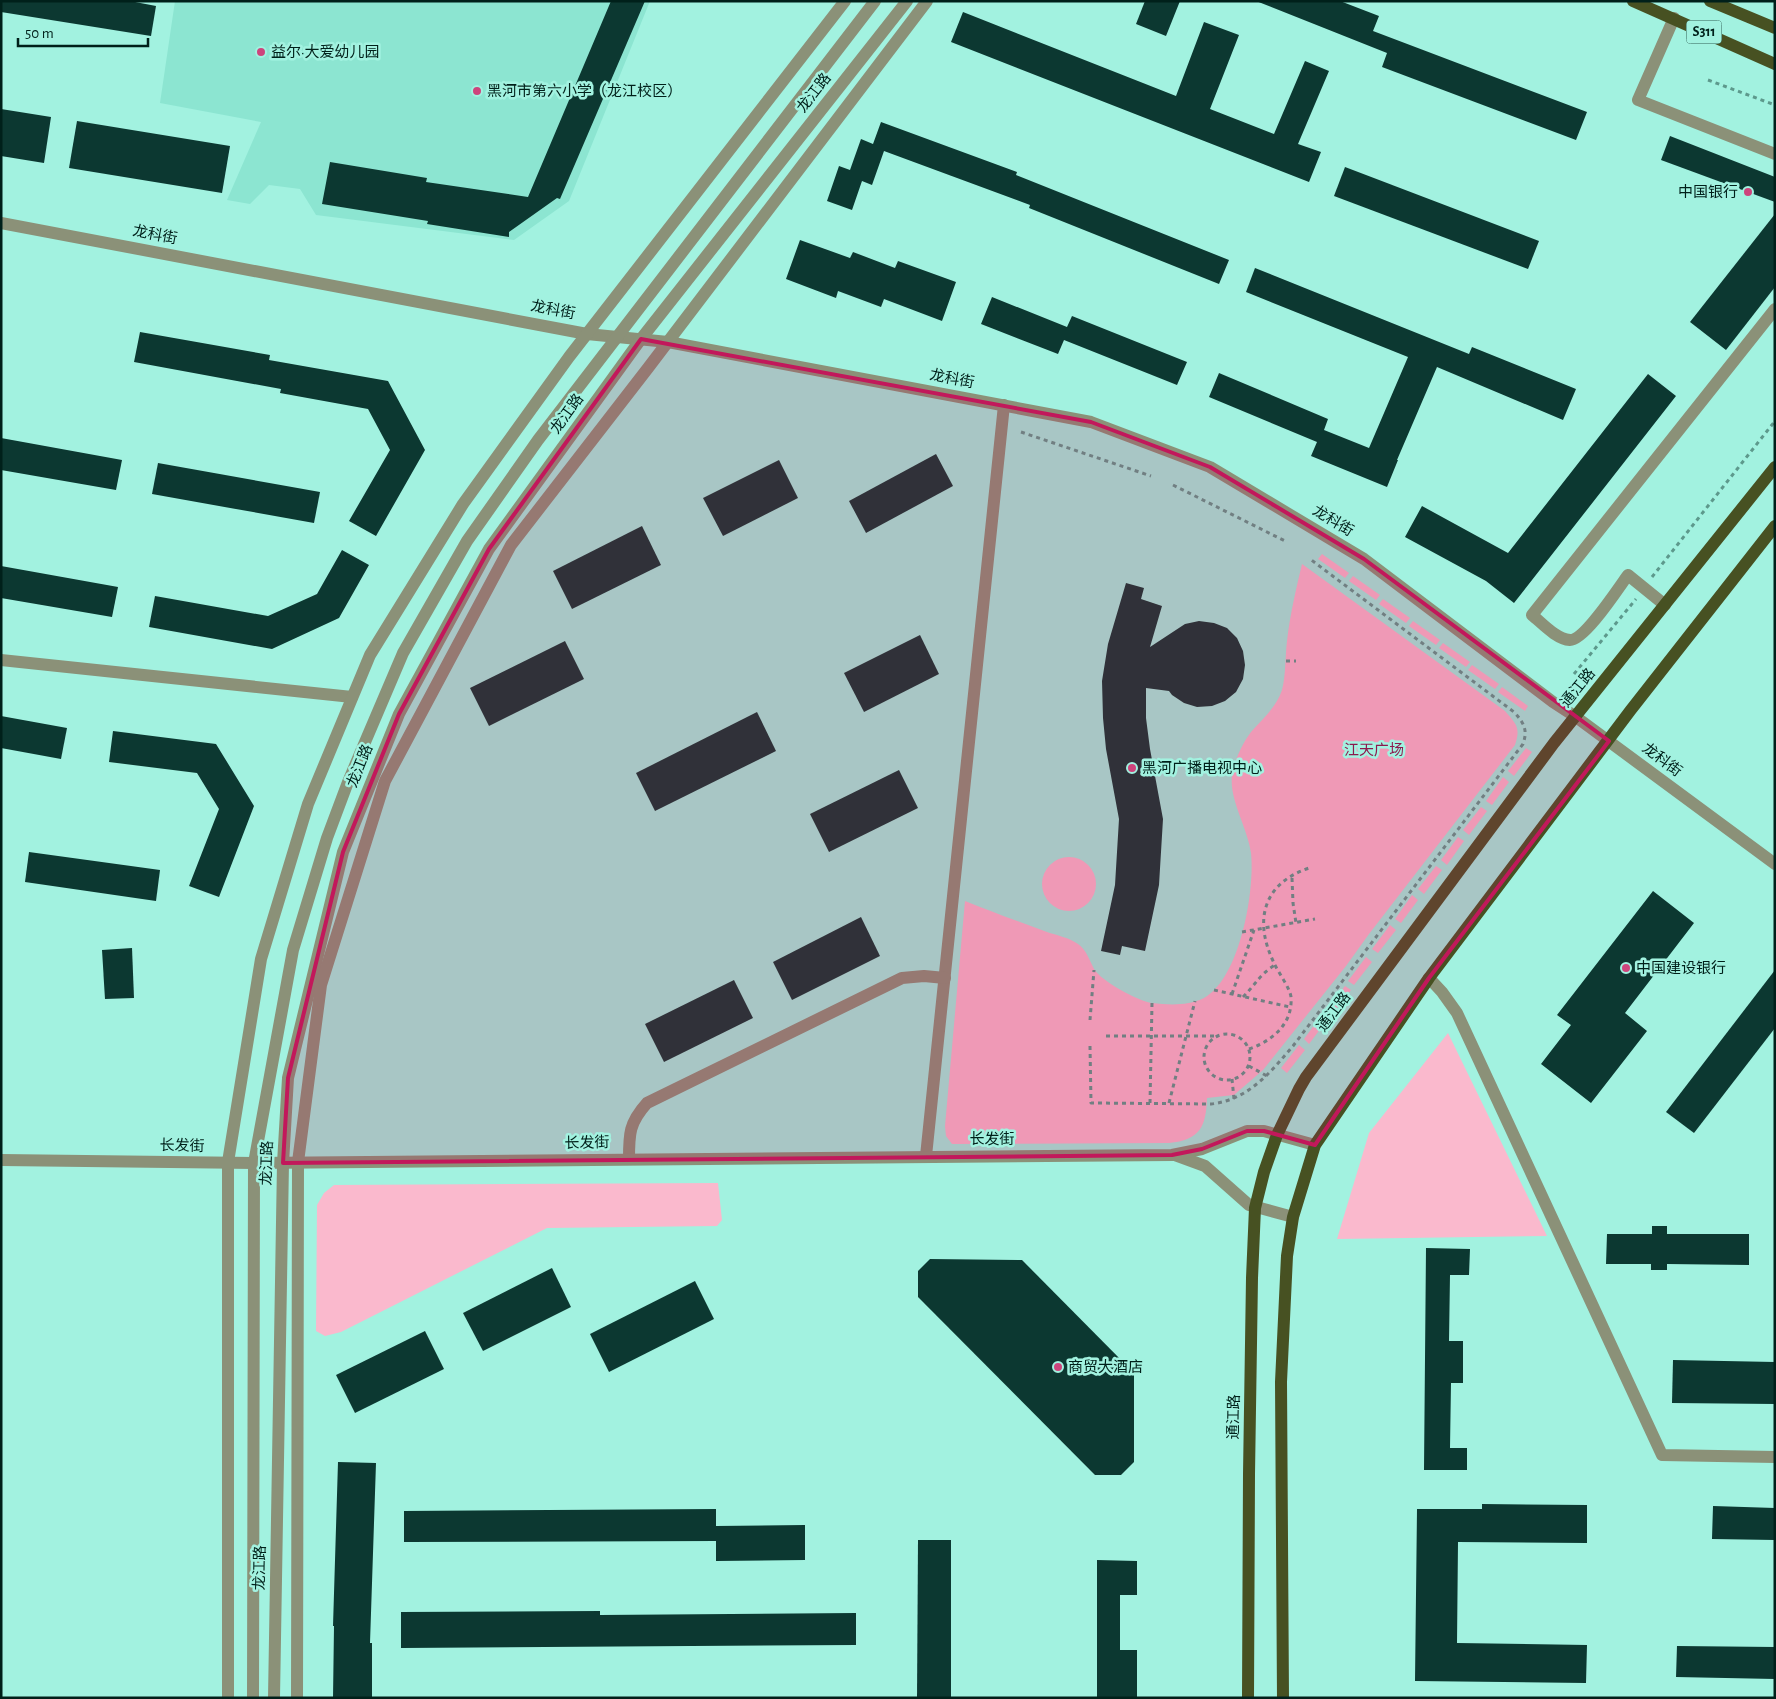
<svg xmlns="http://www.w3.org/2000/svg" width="1776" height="1699" font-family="'Alegreya Sans','Noto Sans SC',sans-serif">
  <rect width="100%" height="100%" fill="#a2f2e0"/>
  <!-- built -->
  <path fill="#8ce5d1" d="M175,1H650L569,201L514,240L316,215L300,189L269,185L250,204L227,200L261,122L160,103Z"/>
  <!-- green -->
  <g fill="#fab9cd">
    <path d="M1322,554L1349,573L1345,578L1318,559Z"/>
    <path d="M1302,564L1505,711C1516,724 1521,727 1515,745L1369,934L1346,966L1263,1070L1234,1095L1207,1098C1206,1127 1200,1140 1169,1143L952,1144L946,1136L945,1126L965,901C992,912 1020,922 1047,932C1056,935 1070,938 1078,944C1086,949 1090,961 1094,969C1101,981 1138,1001 1152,1003C1169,1005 1188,1006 1204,998C1240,978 1255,891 1251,853C1248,829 1229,799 1232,776C1234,761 1242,744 1251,732C1263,718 1276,708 1282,690C1286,674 1285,657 1287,641C1290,615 1296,589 1302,564Z"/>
    <path d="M1353,576L1380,595L1376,600L1349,581Z"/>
    <path d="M1383,599L1410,618L1406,623L1379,604Z"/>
    <path d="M1413,621L1440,640L1436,645L1409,626Z"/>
    <path d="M1443,643L1470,662L1466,667L1439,648Z"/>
    <path d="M1472,665L1499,684L1495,689L1468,670Z"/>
    <path d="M1502,687L1528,706L1525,711L1498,692Z"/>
    <path d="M1526,748L1532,752L1514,776L1508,771Z"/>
    <path d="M1503,777L1509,782L1492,805L1486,801Z"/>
    <path d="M1481,807L1487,811L1469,835L1463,830Z"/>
    <path d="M1458,837L1464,841L1447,865L1441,860Z"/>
    <circle cx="1069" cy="884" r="27"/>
    <path d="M1436,866L1442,870L1424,894L1418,889Z"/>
    <path d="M1412,895L1418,900L1401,923L1395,919Z"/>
    <path d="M1390,925L1396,930L1378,953L1372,949Z"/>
    <path d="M1366,957L1372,962L1354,985L1348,981Z"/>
    <path d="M1345,986L1351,990L1333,1013L1327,1009Z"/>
    <path d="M1321,1016L1327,1020L1309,1044L1304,1039Z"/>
    <path d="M1448,1033L1547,1236L1337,1239L1369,1133Z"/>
    <path d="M1299,1045L1305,1050L1287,1073L1281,1068Z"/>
    <path d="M718,1183L722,1220L717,1226L547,1228L341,1332L325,1336L316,1331L317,1205L324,1193L334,1185Z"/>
  </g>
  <!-- building -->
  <g fill="#0c3831">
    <path d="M1,1H130L156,6L151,36L1,12Z"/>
    <path d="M611,1H645L560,199L557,198L509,232V237L427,224L428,221L322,204L330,162L427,178L426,182L528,197Z"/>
    <path d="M1145,1H1180L1166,36L1136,24Z"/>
    <path d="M1256,1H1340L1379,16L1373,31L1587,112L1576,140L1382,67L1387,53Z"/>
    <path d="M963,12L1176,96L1204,22L1239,35L1210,109L1274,134L1305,61L1329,71L1298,144L1321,152L1309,182L951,42Z"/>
    <path d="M1,109L51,117L44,163L1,156Z"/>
    <path d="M77,121L230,146L222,193L69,168Z"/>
    <path d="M881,122L1017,172L1016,175L1229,260L1219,284L1029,208L1030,205L884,151L872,185L862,181L852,210L827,201L839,166L850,170L861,139L873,144Z"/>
    <path d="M1670,136L1775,177V202L1661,160Z"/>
    <path d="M1345,167L1539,241L1528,269L1334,196Z"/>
    <path d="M1775,214V287L1726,350L1690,322Z"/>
    <path d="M800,240L850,258L853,252L895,268L898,261L956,282L942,321L884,299L881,307L838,291L836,298L786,279Z"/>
    <path d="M1255,268L1469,354L1472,347L1576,389L1563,420L1437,367L1397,460H1398L1387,487L1311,456L1317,442L1209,397L1219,373L1328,419L1324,430L1369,448L1408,357L1246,292Z"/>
    <path d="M992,297L1067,327L1072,316L1187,362L1177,385L1064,340L1058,354L981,324Z"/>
    <path d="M140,332L270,355L269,360L388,381L425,450L376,536L349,521L390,450L368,409L280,393L281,389L134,362Z"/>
    <path d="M1648,374L1676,396L1514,603L1486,581L1405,537L1422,506L1508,553Z"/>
    <path d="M1,438L122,460L116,490L1,470Z"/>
    <path d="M936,454L953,486L866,533L849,501Z"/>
    <path d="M779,460L798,498L723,536L703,498Z"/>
    <path d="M158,463L320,492L314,523L152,494Z"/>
    <path d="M642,526L661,565L572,609L553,571Z"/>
    <path d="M342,550L369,565L339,618L272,649L149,627L155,596L268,616L317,594Z"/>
    <path d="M1,566L118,587L112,617L1,598Z"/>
    <path d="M1126,583L1144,588L1141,599L1162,606L1150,647L1185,624L1199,621L1214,623L1227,628L1237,638L1243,651L1245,665L1243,679L1236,692L1225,701L1212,706L1197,707L1184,703L1172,695L1169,691L1146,688V718L1150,749L1163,819L1159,885L1145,951L1122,946L1120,955L1101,951L1115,885L1119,819L1106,749L1103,718L1102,681L1108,644Z"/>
    <path d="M920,635L939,674L864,712L844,673Z"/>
    <path d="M565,641L584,679L489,726L470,688Z"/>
    <path d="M757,712L776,751L655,811L636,773Z"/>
    <path d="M1,716L67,728L61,759L1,748Z"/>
    <path d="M113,731L216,744L254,806L219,897L189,886L219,809L197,773L109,762Z"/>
    <path d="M899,770L918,808L829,852L810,814Z"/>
    <path d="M29,852L160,870L156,901L25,882Z"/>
    <path d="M1653,891L1694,923L1625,1013L1647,1031L1591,1103L1541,1064L1571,1025L1557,1015Z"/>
    <path d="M861,917L880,956L792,1000L773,962Z"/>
    <path d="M132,948L134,998L105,999L102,950Z"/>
    <path d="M1775,970V1028L1694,1133L1666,1112Z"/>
    <path d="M734,980L753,1018L664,1062L645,1024Z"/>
    <path d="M1652,1226H1667V1234H1749V1265L1667,1264V1270H1651V1264H1606L1607,1234H1652Z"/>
    <path d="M1426,1248L1470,1249L1469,1275H1450L1449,1341H1463V1383H1451L1450,1448H1467V1470H1424Z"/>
    <path d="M930,1259L1022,1260L1134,1373V1462L1121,1475H1095L918,1297V1271Z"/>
    <path d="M552,1268L571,1307L483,1351L463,1313Z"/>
    <path d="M695,1281L714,1319L609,1372L590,1334Z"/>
    <path d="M425,1331L444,1369L355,1413L336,1375Z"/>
    <path d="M1673,1360L1775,1362V1404L1672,1403Z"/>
    <path d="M338,1462L376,1463L370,1643H372V1698H333L334,1626H333Z"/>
    <path d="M1482,1504L1587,1505V1543L1458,1542L1457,1643L1587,1645L1586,1683L1415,1681L1417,1509H1482Z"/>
    <path d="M1713,1506L1775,1508V1540L1712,1539Z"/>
    <path d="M716,1509V1526L805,1525V1560L716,1561V1541L404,1542V1511Z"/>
    <path d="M918,1540H951V1698H917Z"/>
    <path d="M1097,1560L1137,1561V1595H1120V1650H1137V1698H1097Z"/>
    <path d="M600,1611V1615L856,1613V1645L401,1648V1612Z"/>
    <path d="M1677,1646L1775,1647V1679L1676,1677Z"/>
  </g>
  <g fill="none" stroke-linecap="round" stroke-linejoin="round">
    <!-- path -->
    <g stroke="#5d998c" stroke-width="3" stroke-dasharray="4 4" stroke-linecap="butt">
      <path d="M1708,80L1775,105"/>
      <path d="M1021,432L1151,476"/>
      <path d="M1173,485L1285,541"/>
      <path d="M1652,577L1775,421"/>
      <path d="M1286,661H1296"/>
      <path d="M1574,674L1636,599"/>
      <path d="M1292,878L1293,903L1296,923"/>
      <path d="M1242,932L1315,919"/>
      <path d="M1214,990L1290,1007"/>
      <path d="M1232,994L1254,930"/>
      <path d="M1243,997C1256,984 1259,975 1275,965"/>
      <path d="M1090,1020L1094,970"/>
      <circle cx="1227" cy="1057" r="23"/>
      <path d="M1106,1036H1215"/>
      <path d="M1090,1046L1091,1103L1211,1104C1248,1100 1270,1073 1293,1046L1523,744C1528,730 1524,723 1514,712L1310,559"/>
      <path d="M1249,1049C1272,1041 1293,1024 1291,997C1290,988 1278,972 1274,963C1253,920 1263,882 1312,867"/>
      <path d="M1249,1066L1267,1076"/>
      <path d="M1232,1079L1234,1099"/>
      <path d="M1150,1103L1152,1003"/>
      <path d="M1169,1103L1195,1001"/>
    </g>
    <!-- minor -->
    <g stroke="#8b9178" stroke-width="12">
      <path d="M1674,18L1638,100L1775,154"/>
      <path d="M1,223L587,334L668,342L1091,422L1210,467L1364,559L1553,702L1576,717L1775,864"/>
      <path d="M1665,605L1628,575C1619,587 1585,640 1570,640C1556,639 1542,623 1532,615L1775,309"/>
      <path d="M1,660L352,697"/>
      <path d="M1429,978L1442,992L1457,1013L1662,1455L1775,1457"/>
      <path d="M1175,1155L1205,1166L1249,1205L1293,1217"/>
      <path d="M926,1156L1004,405"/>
      <path d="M629,1159C629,1134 629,1123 647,1103L902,978L924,976L945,978"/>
      <path d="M1,1160L254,1163L1172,1155L1202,1149L1247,1131H1264L1315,1145"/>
      <path d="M228,1698V1162L261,959L308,804L370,655L463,504L569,357L845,1"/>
      <path d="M253,1698L254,1163L293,950L327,838L348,782L403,653L467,541L538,440L875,1"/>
      <path d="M274,1698L283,1163L288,1078L343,852L399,714L489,549L641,339L907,1"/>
      <path d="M297,1698L298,1162L321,985L385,781L511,545L648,368L927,1"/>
    </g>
    <!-- major -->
    <g stroke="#475122" stroke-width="12">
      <path d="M1633,1L1775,64"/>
      <path d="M1710,1L1775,28"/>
      <path d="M1248,1698L1249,1474L1252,1278L1255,1208L1264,1172L1277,1135L1299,1089L1306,1077L1554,743L1775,467"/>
      <path d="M1283,1698L1281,1382L1287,1256L1293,1217L1315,1145L1429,978L1630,711L1775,526"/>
    </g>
  </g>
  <!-- marked area -->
  <path fill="#c2185b" fill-opacity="0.2" stroke="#c2185b" stroke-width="4" stroke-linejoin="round" d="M641,339L1091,422L1210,467L1364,559L1609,741L1429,978L1315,1145L1264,1131H1247L1202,1149L1172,1155L283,1163L288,1078L343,852L399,714L489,549Z"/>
  <!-- markers -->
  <g fill="#cd447c" stroke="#a2f2e0" stroke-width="2">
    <circle cx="261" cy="52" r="5"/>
    <circle cx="477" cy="91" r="5"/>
    <circle cx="1748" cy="192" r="5"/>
    <circle cx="1132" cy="768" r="5"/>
    <circle cx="1626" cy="968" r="5"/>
    <circle cx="1058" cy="1367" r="5"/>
  </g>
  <g text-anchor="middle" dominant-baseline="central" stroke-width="5" stroke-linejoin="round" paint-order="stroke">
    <!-- shield labels -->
    <rect fill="#a2f2e0" stroke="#315f55" stroke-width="1" x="1686.5" y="20.5" width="35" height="23" rx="4"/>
    <g font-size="14" font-weight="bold" fill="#00201a">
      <text x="1704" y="32">S311</text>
    </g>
    <!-- poi labels -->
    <g font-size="15" fill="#00201a" stroke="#a2f2e0" text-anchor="start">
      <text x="271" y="52">益尔·大爱幼儿园</text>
      <text x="487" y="91">黑河市第六小学（龙江校区）</text>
      <text x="1738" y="192" text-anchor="end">中国银行</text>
      <text x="1142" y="768">黑河广播电视中心</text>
      <text x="1636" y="968">中国建设银行</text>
      <text x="1068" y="1367">商贸大酒店</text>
    </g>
    <!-- street labels -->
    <g font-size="15" fill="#00201a" stroke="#a2f2e0">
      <text transform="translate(814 93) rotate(-52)">龙江路</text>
      <text transform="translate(155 235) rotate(11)">龙科街</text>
      <text transform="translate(553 310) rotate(11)">龙科街</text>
      <text transform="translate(952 379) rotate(11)">龙科街</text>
      <text transform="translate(567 414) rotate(-54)">龙江路</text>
      <text transform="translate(1333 521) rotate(31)">龙科街</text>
      <text transform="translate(1578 688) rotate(-51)">通江路</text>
      <text transform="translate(1662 760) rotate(37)">龙科街</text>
      <text transform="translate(360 766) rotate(-68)">龙江路</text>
      <text transform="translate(1334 1012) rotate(-53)">通江路</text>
      <text x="992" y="1139">长发街</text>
      <text transform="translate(587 1143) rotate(-1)">长发街</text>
      <text transform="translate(182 1146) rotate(1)">长发街</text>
      <text transform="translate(267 1163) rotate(-88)">龙江路</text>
      <text transform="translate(1234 1417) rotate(-89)">通江路</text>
      <text transform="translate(260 1568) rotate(-89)">龙江路</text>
    </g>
    <!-- park labels -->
    <g font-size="15" fill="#8c194d" stroke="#a2f2e0">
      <text x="1374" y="750">江天广场</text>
    </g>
  </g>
  <!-- border -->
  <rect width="1776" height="1699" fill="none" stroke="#00201a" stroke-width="5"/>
  <!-- scale -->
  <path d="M18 38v8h130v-8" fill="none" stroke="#00201a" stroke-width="2.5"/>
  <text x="25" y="38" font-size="15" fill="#00201a" stroke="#a2f2e0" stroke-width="4" paint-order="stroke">50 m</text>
</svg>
